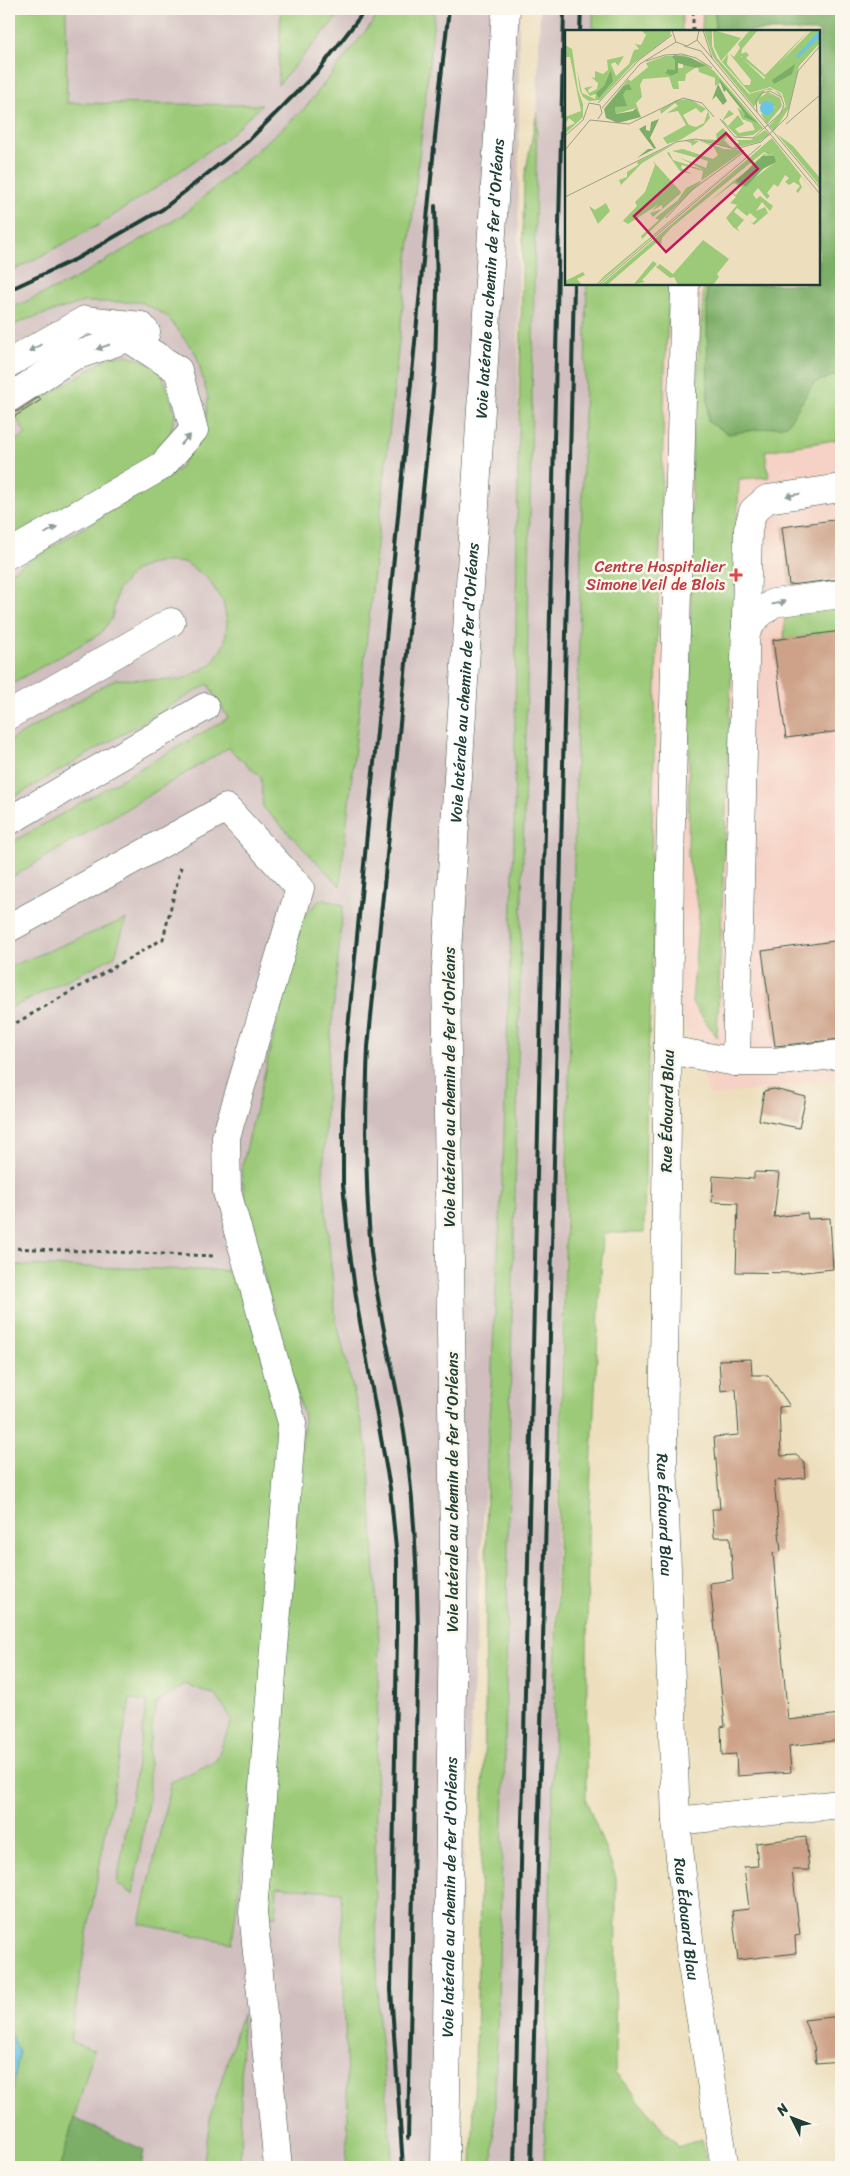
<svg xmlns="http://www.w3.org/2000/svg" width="850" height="2176" font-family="Sriracha,sans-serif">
  <rect width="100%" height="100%" fill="#fbf7ec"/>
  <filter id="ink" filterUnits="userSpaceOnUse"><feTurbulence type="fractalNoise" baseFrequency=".02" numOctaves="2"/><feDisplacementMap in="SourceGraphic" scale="10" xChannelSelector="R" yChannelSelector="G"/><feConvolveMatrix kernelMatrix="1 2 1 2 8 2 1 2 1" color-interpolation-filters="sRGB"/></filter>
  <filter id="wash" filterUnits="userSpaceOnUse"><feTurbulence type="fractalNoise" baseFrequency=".0096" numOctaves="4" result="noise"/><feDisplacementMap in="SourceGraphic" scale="20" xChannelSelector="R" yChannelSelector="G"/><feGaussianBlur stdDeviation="1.12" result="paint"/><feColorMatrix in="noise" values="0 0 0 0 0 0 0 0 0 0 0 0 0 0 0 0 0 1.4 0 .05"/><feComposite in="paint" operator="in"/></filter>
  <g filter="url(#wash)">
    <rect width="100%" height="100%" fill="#eddfbd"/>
    <!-- built -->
    <path fill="#f6d1c5" d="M638,9H841V1079L710,1096L628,866L635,284H819V31H638Z"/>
    <!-- industrial -->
    <path fill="#d1bfbf" d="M9,9H519L518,484L524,180L537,112L540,9H593V31H566V284H587L554,1650L586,1800L590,2167H472L485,1726L486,1471L454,2021L457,2167H9Z"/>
    <!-- green -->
    <g fill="#9cca78" stroke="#5e8456">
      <path d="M9,9H66L67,103L262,105L224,140L160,185L97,226L9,273Z"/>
      <path d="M281,9H344L278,85Z"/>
      <path d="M383,9H435L340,886L263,807L261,777L228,748L9,879V844L228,718L208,684L9,800V741L115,679L181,680L211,665L225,643L227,621L223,602L208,579L185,562H157L135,570L117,591L112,618L100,634L9,685V573L178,470L205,428L208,397L196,354L167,316L141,302H84L22,321L9,328V309L69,282L183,215L305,108Z"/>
      <rect x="593" y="9" width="89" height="22"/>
      <path d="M703,9H715V31H702Z"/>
      <path d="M537,112L527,686L510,1405L505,1753L493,2167H472L485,1726L487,1457L503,1162L514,842L517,525L524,180Z"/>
      <path d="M587,284H670L665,369L651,862L657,863L647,1078L644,1233H603L588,1532L586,1800L616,1877L615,2072L678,2147L702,2139L707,2167H544Z"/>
      <path d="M704,284H707L708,422L787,425L814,382L841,373V439L765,451L769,477L739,479L717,1037L692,1003L699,911L688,857L692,440Z"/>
      <path d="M128,355L147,362L159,370L169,391L175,414L171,431L159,450L133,470L9,540V445L26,434L15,416L109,357Z"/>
      <path d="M841,605V631L784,639L785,613Z"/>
      <path d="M321,899L343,905L328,1065L323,1178L336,1319L368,1451L379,1642L375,1855L378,2009L393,2167H346L348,2117L341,1892L277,1886L276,1916L263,1918L304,1417L248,1219L241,1171L302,917Z"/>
      <path d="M126,919L115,956L9,1009V967Z"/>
      <path d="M9,1265L235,1271L285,1426L266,1671L232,1943L140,1924L171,1782L216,1761L232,1720L216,1695L184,1684L156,1704L149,1745V1796L133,1894L117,1884L147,1702L130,1699L87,1934L70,2041L94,2050L60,2167H9Z"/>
      <path d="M242,2014L240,2167H203L211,2114Z"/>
    </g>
    <!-- forest -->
    <g fill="#7dae68" stroke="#4e764e">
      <path d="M715,9H841V373L814,383L787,425L729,434L708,422L707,284H819V31H715Z"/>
      <path d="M74,2118L144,2150L141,2167H60Z"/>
    </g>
    <!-- water -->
    <path fill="#68c5e6" stroke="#44818d" d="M9,2031L19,2052L9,2112Z"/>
    <g id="blocks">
      <!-- building -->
      <g fill="#cda288">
        <path d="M39,397L41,400L9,420V413L18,411Z"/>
        <path d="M841,519V579L789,585L782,527Z"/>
        <path d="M841,631V731L786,738L773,640Z"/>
        <path d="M841,940V1039L775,1046L762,951Z"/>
        <path d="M774,1089L806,1097L799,1128L759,1120L764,1091Z"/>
        <path d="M754,1172L779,1173L774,1217L807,1213L808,1219L830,1218L833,1269L795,1273L736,1272L738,1203L712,1202L713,1176L754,1179Z"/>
        <path d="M751,1359L752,1375H768L790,1406L779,1407L781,1456L796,1455L804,1462L805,1478L774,1481L781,1552L773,1553L788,1720L841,1714V1740L789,1746L791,1772L737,1776L736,1754L722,1755L721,1727L725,1726L710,1583L733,1580L730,1537H714L712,1509H720L714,1437L739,1435L736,1389L721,1391L719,1360Z"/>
        <path d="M806,1837L809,1870H792L800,1935L795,1936L796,1953L738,1960L732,1911L749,1909L744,1867L758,1866L756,1843Z"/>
        <path d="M841,2016V2061L816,2063L814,2046L804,2020Z"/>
      </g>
    </g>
  </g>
  <g filter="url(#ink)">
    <use href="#blocks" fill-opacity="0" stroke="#3e5549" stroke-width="1"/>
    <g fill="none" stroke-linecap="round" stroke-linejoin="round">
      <!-- minor casing -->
      <g stroke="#3e5549" stroke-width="29">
        <g id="minor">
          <path id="s1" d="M685,284L670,860L663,1458L676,1821L692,1966L725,2167"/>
          <path d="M9,363L85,320L141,326L146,332"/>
          <path d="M9,398L72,357L128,338L178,370L194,430L162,466L9,554"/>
          <path d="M745,634L754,619L773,603L841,594"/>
          <path d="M9,715L171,622"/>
          <path d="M9,821L205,707"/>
          <path d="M9,928L226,808L300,888L226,1137L227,1192L292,1423L253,1912L278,2167"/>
          <path d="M668,1050L736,1062H774L841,1054"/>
          <path d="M736,1062L748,529L753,511L767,499L841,488"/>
          <path d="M676,1821L841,1804"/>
          <path id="s2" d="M445,2167L454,1547L446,969L506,9"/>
        </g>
      </g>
      <!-- path -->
      <g stroke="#3e5549" stroke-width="3" stroke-dasharray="4 4" stroke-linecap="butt">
        <path d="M693,31V9"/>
        <path d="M9,1027L163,939L181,867"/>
        <path d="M9,1248L215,1256"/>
      </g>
      <!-- minor -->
      <use href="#minor" stroke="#fff" stroke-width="28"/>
      <!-- rail -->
      <g stroke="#1f3d34" stroke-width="4">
        <path d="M580,31L581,9"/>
        <path d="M9,290L76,259L163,209L247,142L319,70L366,9"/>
        <path d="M408,2138L418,1638C417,1564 414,1491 402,1419C392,1363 377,1308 371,1251C365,1183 365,1116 368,1047L435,370L437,287L435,206"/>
        <path d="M403,2167L391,1990L397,1635V1558L390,1488L358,1311L349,1246L343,1184V1112L347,1039L440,86L449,9"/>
        <path d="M514,2167L564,9"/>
        <path d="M531,2167L574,284"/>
      </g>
    </g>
    <!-- one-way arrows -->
    <defs><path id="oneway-solid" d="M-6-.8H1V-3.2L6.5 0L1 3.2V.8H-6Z" transform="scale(1.25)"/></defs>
    <g fill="#8f9e9a">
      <use href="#oneway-solid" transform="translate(103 347) rotate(161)"/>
      <use href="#oneway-solid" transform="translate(35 348) rotate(150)"/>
      <use href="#oneway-solid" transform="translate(185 440) rotate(-48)"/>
      <use href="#oneway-solid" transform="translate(793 495) rotate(171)"/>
      <use href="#oneway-solid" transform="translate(51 530) rotate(-30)"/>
      <use href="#oneway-solid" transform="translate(779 603) rotate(-12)"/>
    </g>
  </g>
  <!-- markers -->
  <path fill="#e0444e" stroke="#fbf7ec" stroke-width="2" d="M733.5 567.5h5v5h5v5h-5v5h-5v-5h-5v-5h5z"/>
  <g text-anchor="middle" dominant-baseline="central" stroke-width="5" stroke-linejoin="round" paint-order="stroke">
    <!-- street labels -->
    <g font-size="16" fill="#1f3d34" stroke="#fbf7ec">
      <text stroke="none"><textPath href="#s2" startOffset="1890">Voie latérale au chemin de fer d'Orléans</textPath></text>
      <text stroke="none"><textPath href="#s2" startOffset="1485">Voie latérale au chemin de fer d'Orléans</textPath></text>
      <text transform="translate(449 1087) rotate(-90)">Voie latérale au chemin de fer d'Orléans</text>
      <text transform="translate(667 1111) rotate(-89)">Rue Édouard Blau</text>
      <text transform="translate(452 1492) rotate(-90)">Voie latérale au chemin de fer d'Orléans</text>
      <text stroke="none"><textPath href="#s1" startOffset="1231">Rue Édouard Blau</textPath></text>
      <text stroke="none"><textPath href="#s2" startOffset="270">Voie latérale au chemin de fer d'Orléans</textPath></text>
      <text stroke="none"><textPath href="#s1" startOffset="1636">Rue Édouard Blau</textPath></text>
    </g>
    <!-- health labels -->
    <g font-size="16" fill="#be3a42" stroke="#fbf7ec" text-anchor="end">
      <text x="725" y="566">Centre Hospitalier<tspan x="725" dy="18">Simone Veil de Blois</tspan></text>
    </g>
  </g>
  <!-- overview -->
  <g transform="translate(565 30)">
    <rect width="255" height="255" fill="#eddfbd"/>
    <path d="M106,0L105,6L68,34L35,70L24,71L18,67L15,61L12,39L17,63L30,69L31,64L25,66L19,58L28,56L23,60L24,63L32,59L33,53L26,47L30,48V41L38,44L43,40L42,30L59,26L53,36L50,32L46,34L51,46L64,34L69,20L74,19L70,14L76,15L81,5L77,1ZM139,0H147V16L152,28L184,64L205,58L215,63L218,68L209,60H200L189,77L148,27ZM148,0L176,8L156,31L149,17ZM185,0H193L177,19L176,27L199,49L247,0H255V13L234,36L224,78L209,101L204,96L221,76L217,63L205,57L185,63L157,32L163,24L162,34L179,55H185L186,50L164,23L169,27L175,18L173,14ZM244,0L201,48L177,28L176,24L181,22L184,25L181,28L200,45ZM0,15L7,19L13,60L18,74V87L0,104V98L10,93L4,88L0,94V87L16,81L5,27H0ZM119,25L140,34L149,41L198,98L188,105L173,107L157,91L164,80L169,84L158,90L163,96L173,85L179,94L170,99L174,103L190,100L187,93L177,89L172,77L192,92L152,50L155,53L150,56V48L134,42L133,37L140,36L110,30V41L102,39L100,42L106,46L113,43V38H118V33L130,38L121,44L120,51H113L114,59H108L104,47L78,49L75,55L77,67L71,73L76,87L71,78L51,84L50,77L64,55L39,79L63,49L66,51L83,37L81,33L100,26ZM203,62L215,68L217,76L202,94L196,84H205L210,77L194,74L193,69ZM125,69L141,79L136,83L131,78L118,85L124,95L131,97L139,93L143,81L145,88L138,96L115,110L102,114L98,108L121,95L113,81L102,83L113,76L110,73L96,84L95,80L111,70ZM158,98L164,105L159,110L167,118L132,109L152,110L151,104ZM200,100L205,105L194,112L168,118L174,112L173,111L169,109L165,106L172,110H186ZM212,104L228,116L255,148V156ZM207,108L255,170L236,146L234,151L237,157L233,163L231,161L235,156L229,152L224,155L220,152L224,148L220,145L213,157L209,154L202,163L205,166L202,169L193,158L188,164L191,169L195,166L208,176L205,181L197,172L191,181L200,177L203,183L189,195L185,191L188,193L192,189L185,183L182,186L172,178L169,182L179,190L172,198L175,202L168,197L161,188L172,175L165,173L171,167L164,161L171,165L177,157L169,153L145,171L178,143L170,151L179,156L209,133L201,125L183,138L199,124L205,125L211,121L204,125L199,122L107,197L97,208L96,216L91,213L42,255H36ZM127,110L134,111L143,113L159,119L180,120L136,151L138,141L117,135L116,138L127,144L115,141L102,123L104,122L108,130L139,140L113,127L141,138L143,131L107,121L118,119L148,129L153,125L148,116L134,111L127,116L126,113L120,111ZM113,112L77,133L56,155L54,150L62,147V142L73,135L72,132ZM177,130L32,255H31L38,247ZM88,131L116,162L115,164L88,187L85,183L97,179V175L86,181L94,174L63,194L58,191L53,196L72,176L70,172L80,162L90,135ZM135,151L136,152L77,209L76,206L94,190L90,188L113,170L121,158ZM41,173L45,181L33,194L24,176L30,180ZM138,210L164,229L152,244L154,247L148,255H113L109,247L105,248L91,237L95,234L108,244ZM88,231L92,234L77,250L80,252L69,254ZM18,242L20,245L12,249L17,255H0V251Z" fill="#9cca78"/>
    <path d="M110,25L126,28L141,36L130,38L113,33V43L106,46L100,43L102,39L110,40V30L107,27ZM230,34L227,44L209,54L207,50ZM46,40L48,51L34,68L31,63L39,56ZM154,49L181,81L193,93L179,87L180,84L161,60L159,62ZM64,54L67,60H61L58,65L62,76L50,77L51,84L68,81L71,78L76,87L53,93L41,88L39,79L59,56ZM153,54L162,71L158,75L151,66L147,70ZM94,89L85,108L91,118L72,128L83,119H89L74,99L81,95V100L85,101L86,92ZM198,126H209L211,132L198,139L181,157L170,151Z" fill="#7dae68"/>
    <path d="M255,0V7L233,28L231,26ZM195 78a7 7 0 1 1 14 0a7 7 0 1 1-14 0Z" fill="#68c5e6"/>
    <path fill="none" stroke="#9b9e86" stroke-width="1" d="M107,0L111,12L122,16L132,10L134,0M138,0L147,28M132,10L255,158M119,16L136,21L255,164M81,31L100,25L117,24L131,28L147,38M118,68L137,73L149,87M33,73L74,30L107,5M37,78L75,34L111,12M155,89L170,107L188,108L216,83L219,75L216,67L205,61L197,63L191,70L192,82M221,94L255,65M0,106L18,90L24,73L35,75L37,83L33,89M0,120L25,90L64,94L118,68M0,167L111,112L131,109L170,119L196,112L222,87L233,41L255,16M101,188L127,160L179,122M34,255L196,115"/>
    <path fill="#c2185b" fill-opacity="0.15" stroke="#c2185b" stroke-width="2.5" d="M161,103L193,139L101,222L69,186Z"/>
    <rect width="255" height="255" fill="none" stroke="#1f3d34" stroke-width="2.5"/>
  </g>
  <!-- margin -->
  <rect width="850" height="2176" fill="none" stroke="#fbf7ec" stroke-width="30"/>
  <!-- north arrow -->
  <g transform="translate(792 2118) rotate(312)" stroke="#fbf7ec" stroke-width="4" paint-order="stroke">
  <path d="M0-4L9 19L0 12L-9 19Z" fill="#1f3d34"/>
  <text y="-8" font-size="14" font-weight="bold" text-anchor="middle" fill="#1f3d34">N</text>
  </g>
</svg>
